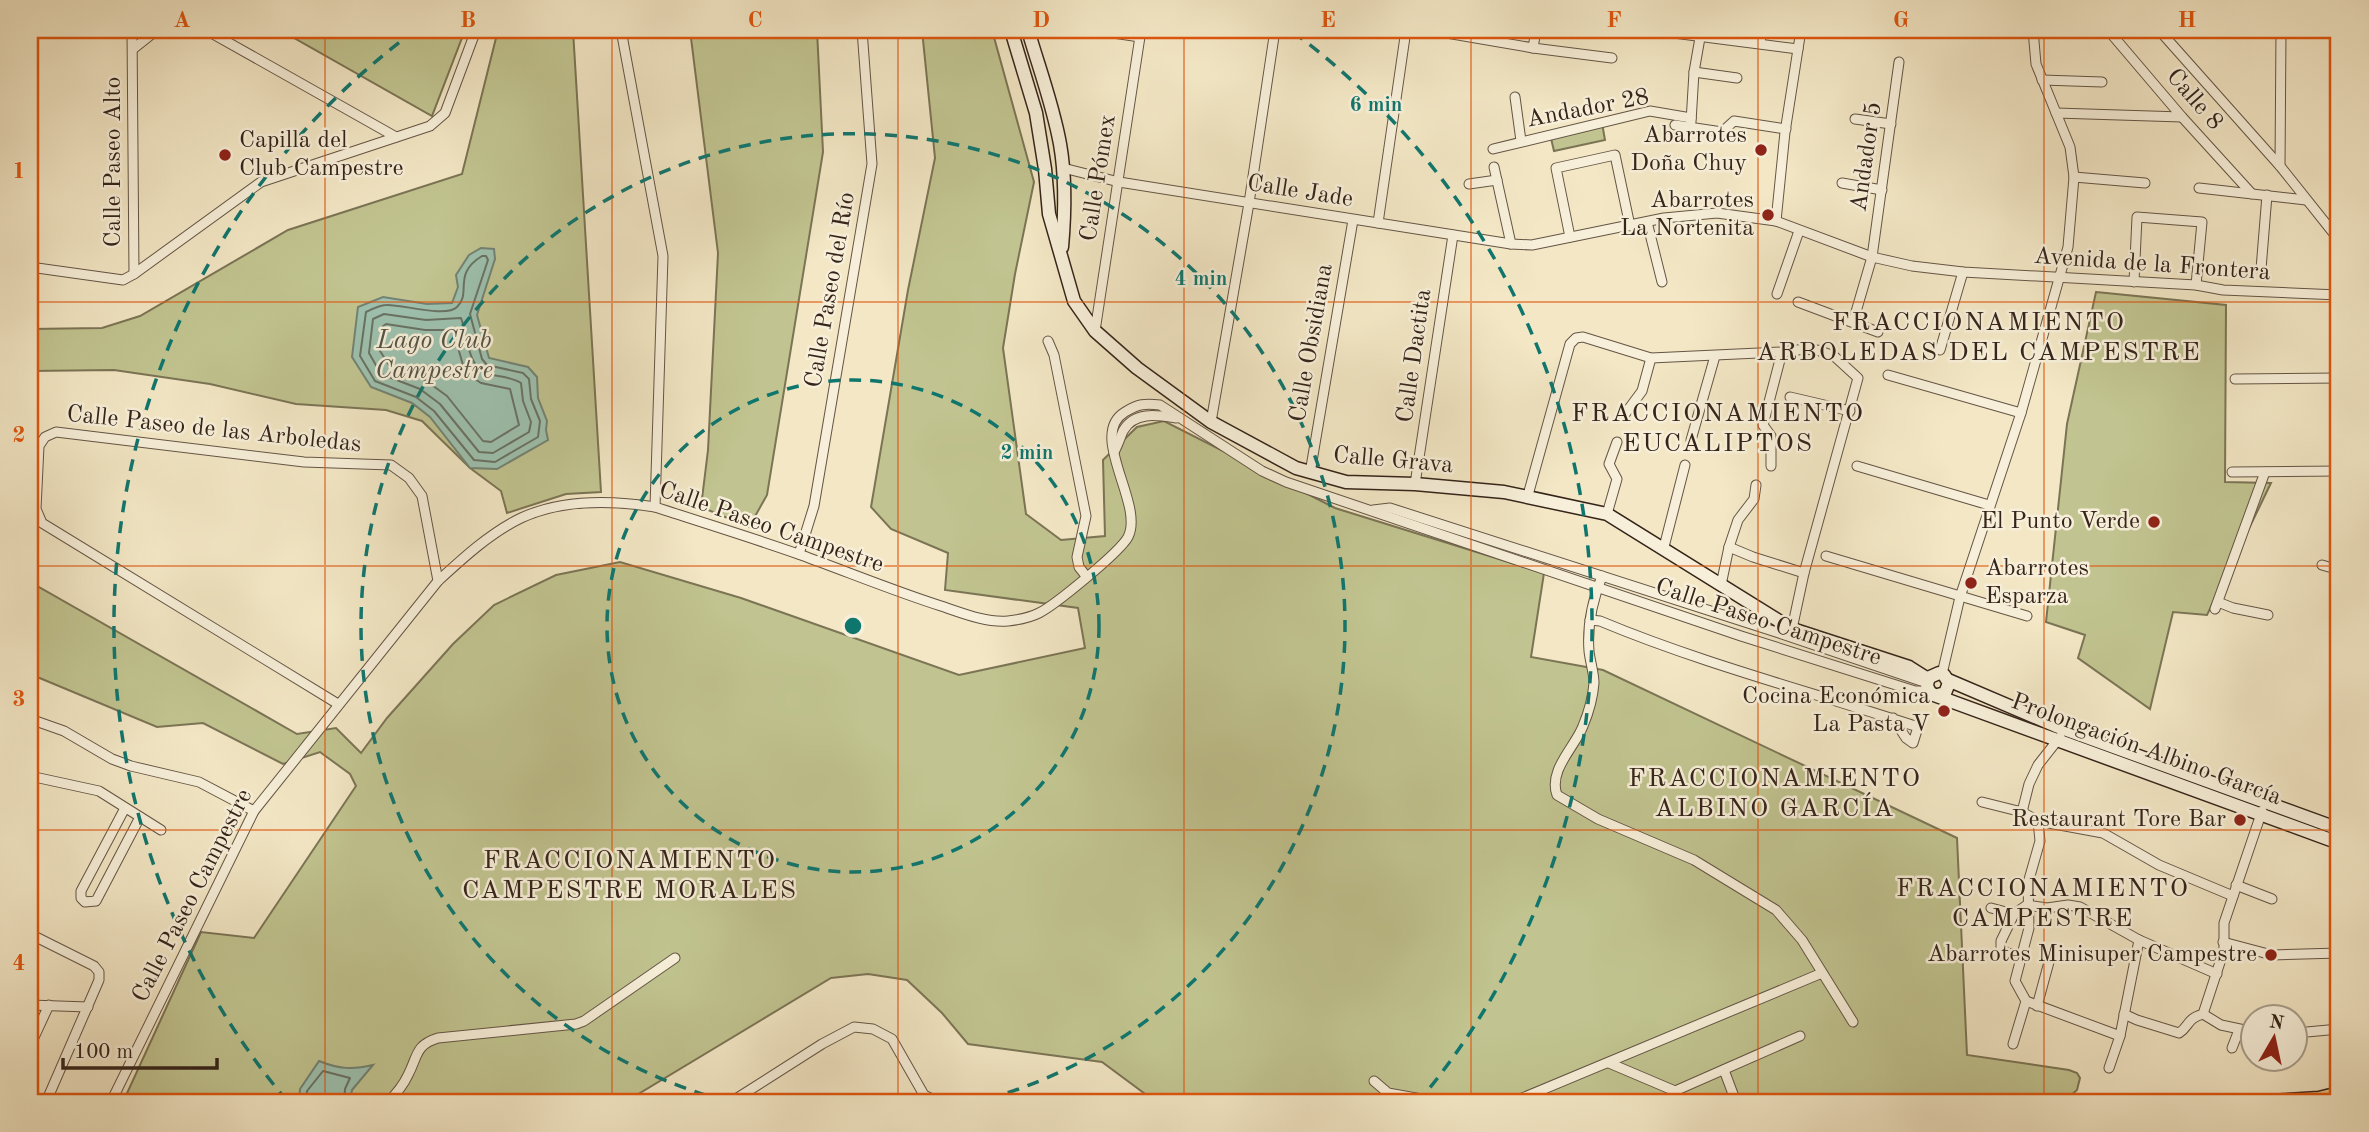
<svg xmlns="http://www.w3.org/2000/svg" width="2369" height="1132" font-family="'Old Standard TT',serif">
  <rect width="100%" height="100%" fill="#f3e7c5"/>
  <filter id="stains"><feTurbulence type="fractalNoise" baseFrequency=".00286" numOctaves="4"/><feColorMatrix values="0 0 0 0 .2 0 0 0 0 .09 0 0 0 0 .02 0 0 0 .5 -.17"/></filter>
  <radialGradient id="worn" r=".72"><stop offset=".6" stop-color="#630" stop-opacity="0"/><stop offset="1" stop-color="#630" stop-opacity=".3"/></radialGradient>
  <!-- green -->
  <g fill="#c1c490" stroke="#7b7455" stroke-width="2">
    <path d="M280,30H465L432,116Z"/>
    <path d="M498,30H573L601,492L566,494L507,513L501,491L470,468L422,421L386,410L296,404L210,384L114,370L30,371V329L102,328L140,316L288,230L462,174Z"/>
    <path d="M690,30H817L823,152L767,495L749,527L701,507L708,450L718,253Z"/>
    <path d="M922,30H992L1034,182L1015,274L1003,348L1026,514L1061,540L1105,536L1103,460L1137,427L1164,421L1335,508L1544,573L1531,657L1603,670L1957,838L1967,1055L2069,1070L2077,1073L2080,1078L2077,1090L2063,1102H1156L1102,1062L968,1044L942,1013L907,980L868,974L831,978L625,1102H123L201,932L254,938L356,786L350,774L320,752L283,764L203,723L157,727L30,674V582L297,734L336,728L361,753L387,718L453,644L494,605L556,575L620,562L741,598L959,675L1085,648L1078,608L945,590L948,553L891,529L871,507L908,290L935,158Z"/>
    <path d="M1602,123L1605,140L1554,151L1550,134Z"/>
    <path d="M2096,292L2226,305L2225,482L2271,483L2207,615L2173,612L2150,709L2078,658L2085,635L2046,622L2067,424Z"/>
  </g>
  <!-- water -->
  <g fill="#9dc1ae" stroke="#738273" stroke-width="2">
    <path d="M481,248L494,249L495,259L477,315L489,358L528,367L537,377L538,398L547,421L546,430L548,440L497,469L470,468L430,417L412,403L371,387L352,357L358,307L383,297L427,304L452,303L458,287L456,275L469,255Z"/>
    <path d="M319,1061C339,1069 352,1070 373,1065L352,1090L350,1102H299L300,1089Z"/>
  </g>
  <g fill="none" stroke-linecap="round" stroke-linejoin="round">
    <!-- shore -->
    <g stroke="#697264" stroke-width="2">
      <path d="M482,256H486L488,260L470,314L482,359L487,365L523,373L529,379L531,399L540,421L538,437L495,462L474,460L434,411L416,397L375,381L360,356L366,312C372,309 380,305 386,305C401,304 446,318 457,307C472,293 452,274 482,256Z"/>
      <path d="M384,314L426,320L461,318C468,336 467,369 489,374C500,377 512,377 521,383L523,401L531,422L529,432L493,453L479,452L440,404L420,389L381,374L369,353L373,319Z"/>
      <path d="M386,324L425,330H453L463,365L470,376L481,383L510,389L519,425L491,442L483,441L447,396L425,380L389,365L380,351L382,327Z"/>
      <path d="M306,1102L307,1091L323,1071L350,1078L345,1089L344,1102"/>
    </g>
    <!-- minor casing -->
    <g stroke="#645545" stroke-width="11">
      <g id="minor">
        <path d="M132,30L134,274"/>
        <path d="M206,30L396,137"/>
        <path d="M621,30L663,256L655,507"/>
        <path d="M1093,30L1140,37"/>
        <path d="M1429,30L1533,48L1612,58"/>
        <path d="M2108,30L2182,117L2252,194"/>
        <path d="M2159,30L2280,166L2339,240"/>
        <path d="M1658,31L1798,49"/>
        <path d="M1760,43L1762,30"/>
        <path d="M1533,48L1536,30"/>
        <path d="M133,49L157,30"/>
        <path d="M1694,72L1737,78"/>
        <path d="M2042,80L2102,82"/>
        <path d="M1515,97L1521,141"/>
        <path d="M2056,113L2182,117"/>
        <path d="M1855,119L1891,124"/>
        <path d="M1691,122L1694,72L1701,32"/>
        <path d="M1675,125L1722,132L1734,121L1786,129"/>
        <path d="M1493,149L1650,111L1691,118"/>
        <path d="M2280,166L2281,30"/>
        <path d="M1494,167L1511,244"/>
        <path d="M1063,168L1119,182L1511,244L1532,245L1664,218L1717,213L1776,221L1872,257L1912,266L1963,272L2196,285L2223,290L2339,295"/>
        <path d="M2074,177L2145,183"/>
        <path d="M1842,183L1882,190"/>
        <path d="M1469,184L1497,180"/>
        <path d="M2199,188L2306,200"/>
        <path d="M1776,221L1785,132L1801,30"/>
        <path d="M1647,222L1662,282"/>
        <path d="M1378,223L1406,30"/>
        <path d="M1570,237L1556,168L1615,155L1630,226"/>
        <path d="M30,267L123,280L134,274L261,182L430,126L445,113L476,30"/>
        <path d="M2261,269L2267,195"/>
        <path d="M2134,282L2137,217L2202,222L2196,285"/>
        <path d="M1777,294L1799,231"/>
        <path d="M1798,302L1878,332"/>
        <path d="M1853,322L1872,257L1899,62"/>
        <path d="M1095,331L1141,30"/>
        <path d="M1048,341L1054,355L1086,516L1077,557L1079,567L1086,576"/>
        <path d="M1940,350L1963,272"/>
        <path d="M1888,375L2021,413"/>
        <path d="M2235,379L2339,378"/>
        <path d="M1790,397L1850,411"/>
        <path d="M1625,414L1642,391L1651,358"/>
        <path d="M1211,422L1249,203L1275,30"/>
        <path d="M1691,440L1715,356"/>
        <path d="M1114,452C1118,445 1120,438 1123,431C1134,411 1157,415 1176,418"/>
        <path d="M1771,466V436L1763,425L1782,352"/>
        <path d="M1857,466L1989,505"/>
        <path d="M2232,472L2339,471"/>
        <path d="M1310,473L1353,220"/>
        <path d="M1415,484L1453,235"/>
        <path d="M1528,495L1570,344L1576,338L1583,337L1651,358L1782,352L1805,349L1817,350L1834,356L1858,378L1804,573L1792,629"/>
        <path d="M1373,510L1390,508L1779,633L1927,683"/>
        <path d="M1607,514L1617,479L1609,464L1617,442"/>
        <path d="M1664,547L1685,465"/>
        <path d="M1729,547L1753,557L1804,573"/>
        <path d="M799,554L814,506L872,164L862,30"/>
        <path d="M1826,556L2027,616"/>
        <path d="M2322,565L2339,570"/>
        <path d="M1602,576C1593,599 1587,626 1589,651C1590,661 1594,673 1594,683C1593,696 1588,714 1583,726C1575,747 1548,770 1557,795L1598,819L1694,860L1776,910L1802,940L1853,1022"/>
        <path d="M1721,585L1729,547L1738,520L1754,499L1756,485"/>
        <path d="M2218,602L2233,608L2268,615"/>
        <path d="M2215,609L2265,472"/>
        <path d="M1590,620L1600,621C1703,664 1812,692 1918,727L1913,743L1906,738L1893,718"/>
        <path d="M1942,674L1960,597L2021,413L2068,247L2074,177L2070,147L2036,64L2033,30"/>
        <path d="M338,704L42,523L36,509L39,446L45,437L56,432L304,462L391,465L409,478L422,496L438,581"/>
        <path d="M30,719L64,731L112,759L131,766L199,782L254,811"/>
        <path d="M30,776L99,791L161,830"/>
        <path d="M1982,802L2022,812L2038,821L2103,833L2159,865L2233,896"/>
        <path d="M125,808L81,891V898L85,902L96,901L140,817"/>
        <path d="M2022,812L2029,784L2038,765L2060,737"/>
        <path d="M2038,821L2040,841L2028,883L2029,928L2015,981L2026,1001L2120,1036"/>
        <path d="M2236,885L2272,899"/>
        <path d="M1991,908L2014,914L2027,905L2047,908L2068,905L2080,907L2139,940L2217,974"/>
        <path d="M2014,914L2001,941V948L2007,953L2021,956"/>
        <path d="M30,934L94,966L99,972V980L46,1102"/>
        <path d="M2223,942L2272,955L2339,953"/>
        <path d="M30,1005L88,1007"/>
        <path d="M2037,1006L2049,962"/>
        <path d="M2124,1014L2137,1020L2179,1033C2190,1026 2186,1019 2203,1014L2224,950V923L2262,811"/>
        <path d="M2203,1014L2221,1025L2254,1032"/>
        <path d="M2296,1033L2339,1029"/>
        <path d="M2013,1044L2026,1001"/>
        <path d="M30,1046L49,1005"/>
        <path d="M2232,1048L2239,1030"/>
        <path d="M1609,1063L1675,1091L1800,1036"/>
        <path d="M2109,1068L2120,1036L2139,940"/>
        <path d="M1724,1070L1736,1102"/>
        <path d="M1374,1081L1388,1093L1438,1102"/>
        <path d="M111,1102L254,811L438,581C462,559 490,533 521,518C562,499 611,500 655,507C704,523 753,538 801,555C848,572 894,591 941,606C962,613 986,623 1008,621C1017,620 1031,617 1039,613C1055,605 1120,552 1128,537C1145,504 1087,435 1125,412C1138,404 1145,403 1160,405L1262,471L1286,482L1741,636L1915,691H1928"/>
        <path d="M388,1102C396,1094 403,1086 408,1075C418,1056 415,1045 438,1038L576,1024L584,1021L675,958"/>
        <path d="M731,1102L822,1044L854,1027L873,1029L892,1039L924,1095L938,1102"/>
        <path d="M1506,1102L1520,1099L1822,973"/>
      </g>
    </g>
    <!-- secondary casing -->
    <g stroke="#35241a" stroke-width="15">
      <g id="secondary">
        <path d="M1011,30L1036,113L1045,169L1049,214L1074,301L1095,331L1137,368L1211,422L1296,468L1346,482L1415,484L1504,492L1607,514L1792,629L1909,667L1928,679"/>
        <path d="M1028,30C1039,68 1053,105 1060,144C1066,178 1065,213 1062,247"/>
        <path d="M1948,680L2056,726L2339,829"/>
        <path d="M1938,695L1945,693L1949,683L1944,675L1939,673L1930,677C1925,684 1927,691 1934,695L2339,843"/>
      </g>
    </g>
    <!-- primary casing -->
    <g stroke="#35241a" stroke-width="17">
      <path id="primary" d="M2270,1102L2319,1099L2339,1094"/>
    </g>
    <!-- minor -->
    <use href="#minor" stroke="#f7efd9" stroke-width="9"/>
    <!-- secondary -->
    <use href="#secondary" stroke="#f7efd9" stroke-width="12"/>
    <!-- primary -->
    <use href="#primary" stroke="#eac482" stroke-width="14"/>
  </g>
  <!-- grid -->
  <path fill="none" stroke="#df560d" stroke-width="2" stroke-opacity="0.55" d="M325,30V1102M612,30V1102M898,30V1102M1184,30V1102M1471,30V1102M1758,30V1102M2044,30V1102M30,302H2339M30,566H2339M30,830H2339"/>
  <!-- distance rings -->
  <g fill="none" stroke="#0f766e" stroke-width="3.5" stroke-dasharray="12 9">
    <circle cx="853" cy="626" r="246"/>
    <path d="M726 1101A492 492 0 1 1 980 1101"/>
    <path d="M287 1101A739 739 0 0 1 413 32M1293 32A739 739 0 0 1 1419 1101"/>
  </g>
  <!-- markers -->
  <g fill="#8f2418" stroke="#f7efd9" stroke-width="2.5">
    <circle cx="1761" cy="150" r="7"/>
    <circle cx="225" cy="155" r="7"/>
    <circle cx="1768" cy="215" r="7"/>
    <circle cx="2154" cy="522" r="7"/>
    <circle cx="1971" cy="583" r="7"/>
    <circle cx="1944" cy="711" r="7"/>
    <circle cx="2240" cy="820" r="7"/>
    <circle cx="2271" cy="955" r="7"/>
  </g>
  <g text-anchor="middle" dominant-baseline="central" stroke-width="5" stroke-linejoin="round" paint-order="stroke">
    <!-- street labels -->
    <g font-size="24" fill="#35241a" stroke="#f7efd9">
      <text transform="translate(2194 100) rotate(49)">Calle 8</text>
      <text transform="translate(1588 109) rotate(-11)">Andador 28</text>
      <text transform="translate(1867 157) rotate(-82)">Andador 5</text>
      <text transform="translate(114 162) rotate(-90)">Calle Paseo Alto</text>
      <text transform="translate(1099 178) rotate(-81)">Calle Pómex</text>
      <text transform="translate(1300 192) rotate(9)">Calle Jade</text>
      <text transform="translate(2152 265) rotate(4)">Avenida de la Frontera</text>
      <text transform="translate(831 290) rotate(-80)">Calle Paseo del Río</text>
      <text transform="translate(1312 343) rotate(-80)">Calle Obsidiana</text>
      <text transform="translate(1415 356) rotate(-82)">Calle Dactita</text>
      <text transform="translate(214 430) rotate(6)">Calle Paseo de las Arboledas</text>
      <text transform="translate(1393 461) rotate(5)">Calle Grava</text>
      <text transform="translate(771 528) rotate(19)">Calle Paseo Campestre</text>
      <text transform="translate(1768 623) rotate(18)">Calle Paseo Campestre</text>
      <text transform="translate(2146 750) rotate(20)">Prolongación Albino García</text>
      <text transform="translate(193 896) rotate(-63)">Calle Paseo Campestre</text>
    </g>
    <!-- poi labels -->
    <g font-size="24" fill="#35241a" stroke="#f7efd9" text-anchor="end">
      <text x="1747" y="136">Abarrotes<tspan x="1747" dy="28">Doña Chuy</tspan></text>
      <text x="239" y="141" text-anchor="start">Capilla del<tspan x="239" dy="28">Club Campestre</tspan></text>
      <text x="1754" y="201">Abarrotes<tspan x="1754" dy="28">La Nortenita</tspan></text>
      <text x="2140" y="522">El Punto Verde</text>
      <text x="1985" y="569" text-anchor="start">Abarrotes<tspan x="1985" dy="28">Esparza</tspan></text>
      <text x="1930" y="697">Cocina Económica<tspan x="1930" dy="28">La Pasta V</tspan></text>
      <text x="2226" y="820">Restaurant Tore Bar</text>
      <text x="2257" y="955">Abarrotes Minisuper Campestre</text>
    </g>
    <!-- neighbourhood labels -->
    <g font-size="26" letter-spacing="2" fill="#35241a" stroke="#f7efd9">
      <text x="1979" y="323">FRACCIONAMIENTO<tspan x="1979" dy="30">ARBOLEDAS DEL CAMPESTRE</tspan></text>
      <text x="1718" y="414">FRACCIONAMIENTO<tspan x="1718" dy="30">EUCALIPTOS</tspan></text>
      <text x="1775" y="779">FRACCIONAMIENTO<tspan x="1775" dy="30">ALBINO GARCÍA</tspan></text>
      <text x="630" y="861">FRACCIONAMIENTO<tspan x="630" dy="30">CAMPESTRE MORALES</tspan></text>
      <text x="2043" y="889">FRACCIONAMIENTO<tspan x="2043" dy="30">CAMPESTRE</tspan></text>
    </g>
    <!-- water labels -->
    <g font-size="26" font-style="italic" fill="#545346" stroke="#f7efd9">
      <text x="434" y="341">Lago Club<tspan x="434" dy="30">Campestre</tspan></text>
    </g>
  </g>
  <circle cx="853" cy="626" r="10" fill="#0f766e" stroke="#f7efd9" stroke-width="3.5"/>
  <g font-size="21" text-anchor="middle" font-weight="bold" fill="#0f766e" stroke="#f7efd9" stroke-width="5" stroke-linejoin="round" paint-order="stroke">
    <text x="1376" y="111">6 min</text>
    <text x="1201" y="285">4 min</text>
    <text x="1027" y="459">2 min</text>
  </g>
  <!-- margin -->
  <rect width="2369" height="1132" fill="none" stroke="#f3e7c5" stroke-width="77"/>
  <!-- north arrow -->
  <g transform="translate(2274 1038) rotate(9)"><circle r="33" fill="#f7efd9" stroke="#a99e8d" stroke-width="2"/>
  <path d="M0-5L12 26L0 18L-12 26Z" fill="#8f2418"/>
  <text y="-10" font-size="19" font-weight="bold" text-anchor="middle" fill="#35241a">N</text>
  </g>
  <!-- scale -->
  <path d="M63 1058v10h154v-10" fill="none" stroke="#35241a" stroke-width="3.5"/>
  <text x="74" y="1058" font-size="21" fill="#35241a" stroke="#f7efd9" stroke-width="5" paint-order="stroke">100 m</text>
  <rect x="38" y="38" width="2292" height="1056" fill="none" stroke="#df560d" stroke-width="2.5"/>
  <g font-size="23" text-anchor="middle" font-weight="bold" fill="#df560d">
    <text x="182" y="27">A</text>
    <text x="468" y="27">B</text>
    <text x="755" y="27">C</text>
    <text x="1041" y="27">D</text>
    <text x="1328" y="27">E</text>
    <text x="1614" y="27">F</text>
    <text x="1901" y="27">G</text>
    <text x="2187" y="27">H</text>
    <text x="19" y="178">1</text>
    <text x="19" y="442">2</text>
    <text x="19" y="706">3</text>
    <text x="19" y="970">4</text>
  </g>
  <rect width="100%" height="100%" filter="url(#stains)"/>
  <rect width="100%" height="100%" fill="url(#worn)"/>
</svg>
